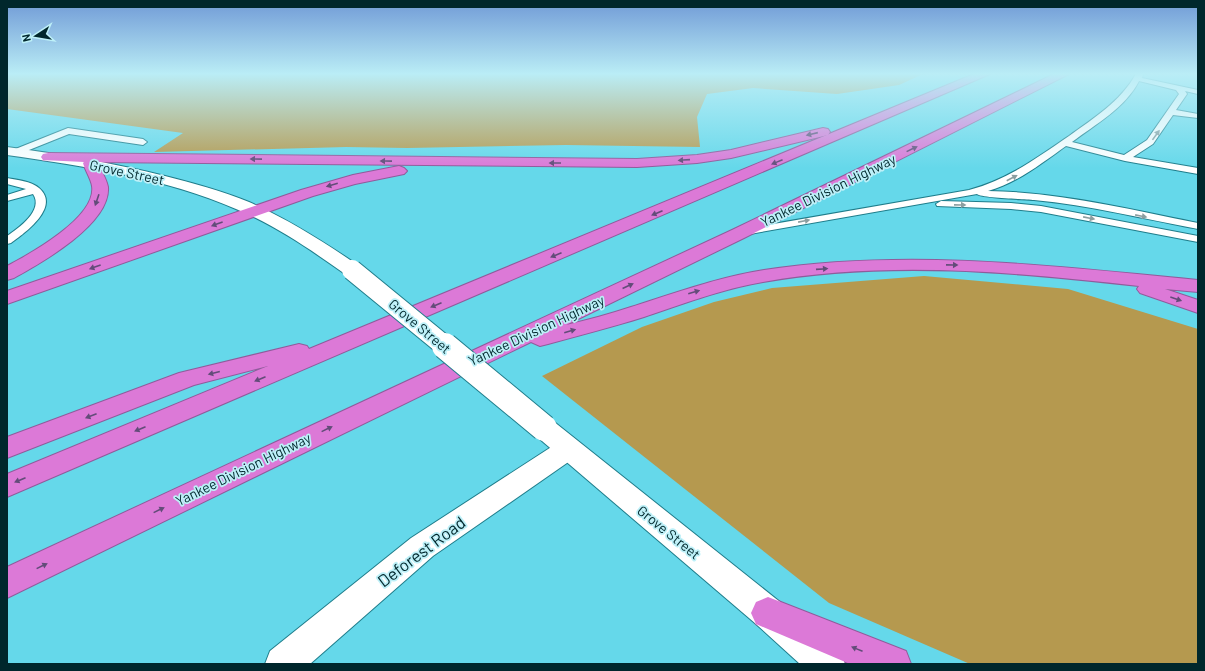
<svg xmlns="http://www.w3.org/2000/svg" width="1205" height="671" font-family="Barlow,sans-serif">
  <rect width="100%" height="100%" fill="#65d8ea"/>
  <!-- green -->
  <g fill="#b5994f">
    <path d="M7,74H923L899,85L837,94L753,88L707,94L697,117L700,147L566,145L407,148L346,147L154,152L183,133L7,109Z"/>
    <path d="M924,276L1068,289L1198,329V664H970L829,603L542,376L642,327L714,302L772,288Z"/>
  </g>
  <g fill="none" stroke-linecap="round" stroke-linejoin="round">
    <!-- service casing -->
    <g stroke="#1f7d8b" stroke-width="2">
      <g id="service">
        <path d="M1136,74H1143L1142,78L1198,90V94L1185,91L1187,94L1176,110L1198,114V118L1173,115L1153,144L1133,157L1198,168V174L1125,161L1066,146C1042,163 1017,183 988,191C1059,192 1128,209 1198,223V229C1144,219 1089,205 1034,200C1025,199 981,198 977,194L744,235L738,232L744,229L969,190C1009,179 1035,159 1069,136C1094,118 1120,102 1136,74ZM1139,81L1176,90L1179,94L1147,140L1124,155L1072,142C1096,124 1125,108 1139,81Z"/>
        <path d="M68,128L143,139L147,142L143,145L69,134L19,154H13L11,152L13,150Z"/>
        <path d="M7,178C17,180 31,181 39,188C61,207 25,233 11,243L7,244V236C19,228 44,210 33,194L7,201V195L26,189L7,184Z"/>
        <path d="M941,201L1011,203L1041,206L1198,236V242L1041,212L1011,209L937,206L936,204Z"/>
      </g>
    </g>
    <!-- minor casing -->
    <g stroke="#1f7d8b" stroke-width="2">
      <path id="minor" d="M568,439L577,442L581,449L577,456L433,556L310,664H265L270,651L411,538L559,442Z"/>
    </g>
    <!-- secondary casing -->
    <g stroke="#1f7d8b" stroke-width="2">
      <g id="secondary">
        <path d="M7,147C60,154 113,163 165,176C193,183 222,191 249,202C288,219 324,242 359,266L362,270L359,274L352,276L345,274C311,250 275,225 236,209C165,178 84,166 7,155Z"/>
        <path d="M544,419L553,421L780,602L840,651L845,664H800L756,624L535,435L531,428L535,421Z"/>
      </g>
    </g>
    <!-- motorway casing -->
    <g stroke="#8f5c9b" stroke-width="2">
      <g id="motorway">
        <path d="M974,74H990L7,497V474L268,366L194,385L7,458V437L179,373L299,344L307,346L309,349Z"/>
        <path d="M1054,74H1069L744,238L566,325C588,320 610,314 631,307C675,293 719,277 764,270C909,248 1053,266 1198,280V292L1165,289L1198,300V313L1140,293L1137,289L1139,286C1015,272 887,260 763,282C722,289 683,304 644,317C612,327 580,335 548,344L540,346L531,342L7,598V567L732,230Z"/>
        <path d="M823,128L828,129L830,132L828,135L731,158L697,163L637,167L97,162C100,168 107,180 108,187C111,224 41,263 14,278L7,280V266C30,254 97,217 92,186C91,179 85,170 83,163L84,162L43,160L41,157L43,154L48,153L637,159L697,155L731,150Z"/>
        <path d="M399,166L404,168L407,171L404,174L355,184L313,196L7,304V291L301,190L353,175Z"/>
        <path d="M768,597L906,651L911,664H850L756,624L751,613L756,602Z"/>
      </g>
    </g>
    <!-- service -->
    <use href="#service" fill="#fff" fill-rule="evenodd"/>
    <!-- minor -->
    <use href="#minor" fill="#fff" fill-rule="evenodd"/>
    <!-- secondary -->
    <use href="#secondary" fill="#fff" fill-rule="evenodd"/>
    <!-- motorway -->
    <use href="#motorway" fill="#dc79d7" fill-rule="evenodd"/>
    <!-- secondary-bridge-far1 casing -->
    <g stroke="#1f7d8b" stroke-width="22" stroke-linecap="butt">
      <path id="secondary-bridge-far1" d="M352,270L446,347"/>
    </g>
    <!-- secondary-bridge casing -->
    <g stroke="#1f7d8b" stroke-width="28" stroke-linecap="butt">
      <path id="secondary-bridge" d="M445,346L544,428"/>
    </g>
    <!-- secondary-bridge-far1 -->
    <use href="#secondary-bridge-far1" stroke="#fff" stroke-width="20"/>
    <!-- secondary-bridge -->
    <use href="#secondary-bridge" stroke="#fff" stroke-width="26"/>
  </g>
  <!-- one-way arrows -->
  <defs><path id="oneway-solid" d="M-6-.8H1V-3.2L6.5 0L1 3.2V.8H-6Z"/></defs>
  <g fill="#634c79">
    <use href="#oneway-solid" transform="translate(812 134) rotate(167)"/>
    <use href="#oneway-solid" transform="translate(912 149) rotate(-26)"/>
    <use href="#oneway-solid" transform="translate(256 159) rotate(-179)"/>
    <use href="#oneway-solid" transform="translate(684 160) rotate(176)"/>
    <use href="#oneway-solid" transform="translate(386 161) rotate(-179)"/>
    <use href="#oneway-solid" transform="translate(777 162) rotate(158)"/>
    <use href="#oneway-solid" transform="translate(555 163) rotate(-180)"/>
    <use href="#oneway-solid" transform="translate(332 185) rotate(164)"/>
    <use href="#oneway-solid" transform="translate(97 200) rotate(109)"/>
    <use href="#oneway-solid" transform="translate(657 213) rotate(157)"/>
    <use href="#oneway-solid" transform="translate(217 224) rotate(160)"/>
    <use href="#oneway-solid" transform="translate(556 255) rotate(157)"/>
    <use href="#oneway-solid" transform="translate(952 265) rotate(1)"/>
    <use href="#oneway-solid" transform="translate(95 267) rotate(160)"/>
    <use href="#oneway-solid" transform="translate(822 269) rotate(-4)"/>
    <use href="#oneway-solid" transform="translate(628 286) rotate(-25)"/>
    <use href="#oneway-solid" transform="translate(694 292) rotate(-16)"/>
    <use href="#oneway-solid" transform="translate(1176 299) rotate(19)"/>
    <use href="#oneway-solid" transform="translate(436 305) rotate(157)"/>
    <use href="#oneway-solid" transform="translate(570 331) rotate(-16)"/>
    <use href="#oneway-solid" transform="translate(214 373) rotate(166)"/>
    <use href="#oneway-solid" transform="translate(260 379) rotate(157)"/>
    <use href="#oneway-solid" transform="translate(91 416) rotate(159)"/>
    <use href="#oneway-solid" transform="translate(140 429) rotate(157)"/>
    <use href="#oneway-solid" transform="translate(327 429) rotate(-26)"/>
    <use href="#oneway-solid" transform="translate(20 480) rotate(157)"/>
    <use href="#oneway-solid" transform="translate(159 510) rotate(-26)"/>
    <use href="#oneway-solid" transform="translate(42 566) rotate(-26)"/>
    <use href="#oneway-solid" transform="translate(857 649) rotate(-158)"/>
  </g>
  <g fill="#8c9ea0">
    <use href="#oneway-solid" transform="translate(1156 135) rotate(-54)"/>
    <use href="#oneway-solid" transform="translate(1012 178) rotate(-28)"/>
    <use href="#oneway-solid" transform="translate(960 205) rotate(1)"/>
    <use href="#oneway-solid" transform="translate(1141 216) rotate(11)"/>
    <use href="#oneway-solid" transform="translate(1089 218) rotate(11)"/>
    <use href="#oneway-solid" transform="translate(804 221) rotate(-11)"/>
  </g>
  <!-- sky -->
  <linearGradient id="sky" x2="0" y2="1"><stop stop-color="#709ad6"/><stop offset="0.44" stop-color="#baedf6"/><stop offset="1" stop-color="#baedf6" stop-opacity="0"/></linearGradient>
  <rect width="1205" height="168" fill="url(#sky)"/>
  <g text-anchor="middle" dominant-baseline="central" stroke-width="3.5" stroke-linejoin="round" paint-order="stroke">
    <!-- street labels -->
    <g font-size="14" fill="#00272c" stroke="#bdf0f8">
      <text transform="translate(127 172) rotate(12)">Grove Street</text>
      <text transform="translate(828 190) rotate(-26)">Yankee Division Highway</text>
      <text transform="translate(420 326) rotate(40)">Grove Street</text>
      <text transform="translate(536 330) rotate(-25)">Yankee Division Highway</text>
      <text transform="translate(243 469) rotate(-26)">Yankee Division Highway</text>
      <text transform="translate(669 532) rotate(39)">Grove Street</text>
    </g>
    <!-- near-street labels -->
    <g font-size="17" fill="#00272c" stroke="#bdf0f8">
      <text transform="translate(421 551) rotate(-37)">Deforest Road</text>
    </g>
  </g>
  <!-- border -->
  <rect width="1205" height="671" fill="none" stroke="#00272c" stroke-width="16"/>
  <!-- north arrow -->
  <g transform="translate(36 36) rotate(258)" stroke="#bdf0f8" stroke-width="3" paint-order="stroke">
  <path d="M0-3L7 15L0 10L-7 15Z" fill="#00272c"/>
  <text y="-6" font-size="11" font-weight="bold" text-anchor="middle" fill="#00272c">N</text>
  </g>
</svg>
